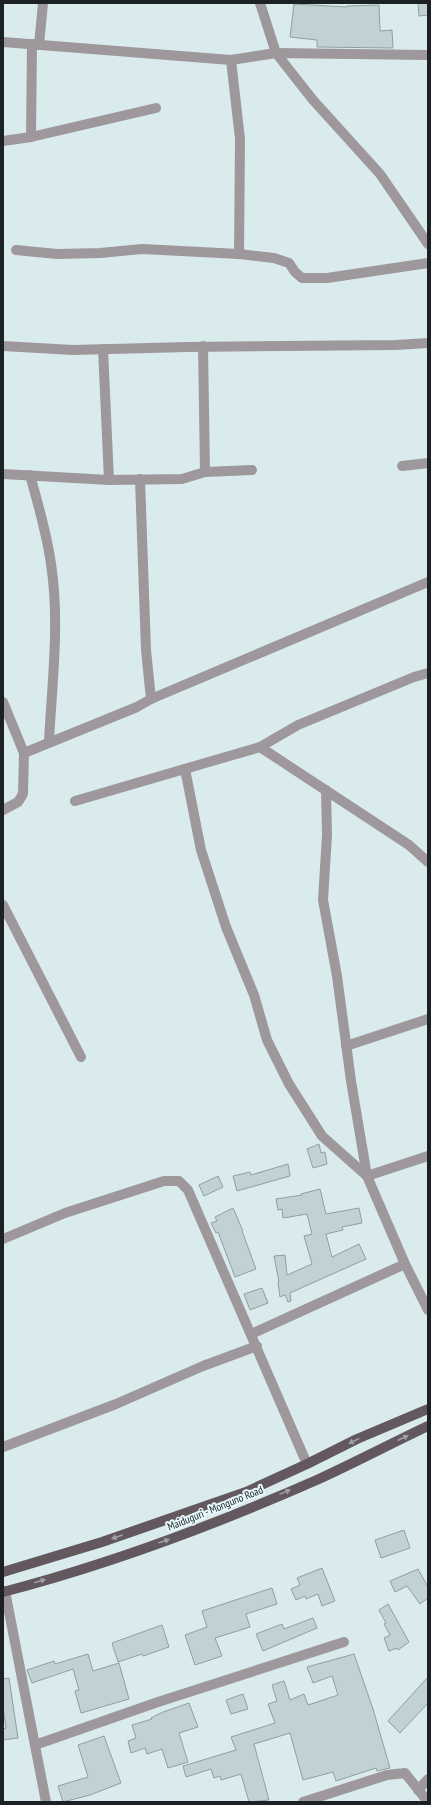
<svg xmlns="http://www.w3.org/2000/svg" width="431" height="1805" font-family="'PT Sans Narrow',sans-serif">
  <rect width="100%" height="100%" fill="#daebee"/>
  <!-- building -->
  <g fill="#c1d1d4" stroke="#8f9fa2">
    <path d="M418,3H428V15L419,16Z"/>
    <path d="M294,4L347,7V6L379,5L380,31L392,30L393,48L317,47V40L290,37Z"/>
    <path d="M319,1144L321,1153L325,1152L327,1164L313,1168L307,1149Z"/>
    <path d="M288,1164L290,1176L237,1191L233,1176L250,1172L251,1175Z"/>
    <path d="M218,1176L223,1187L204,1196L199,1185Z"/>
    <path d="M320,1189L326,1214L359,1208L362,1223L342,1227L343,1230L326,1234L332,1257L359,1244L366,1259L290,1293L291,1301L288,1302L285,1295L280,1297L278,1282H279L274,1256L285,1255L287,1275L312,1264L304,1236L312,1234L307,1214L283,1218L282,1209L278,1210L276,1199L302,1195L301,1194Z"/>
    <path d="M233,1208L243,1231H242L256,1269L235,1277L218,1232L216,1233L211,1223L217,1221L215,1217Z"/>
    <path d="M262,1288L268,1303L250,1310L244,1294Z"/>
    <path d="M404,1530L410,1548L381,1558L375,1540Z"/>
    <path d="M322,1568L335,1601L322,1606L318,1594L306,1599L305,1596L296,1600L291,1589L300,1585L297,1578Z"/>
    <path d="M418,1569L428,1587V1598L420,1604L407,1586L395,1592L390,1581Z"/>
    <path d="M272,1588L277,1604L246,1614L250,1627L215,1638L222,1656L195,1665L185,1635L207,1627L202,1611Z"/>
    <path d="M388,1604L409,1642L398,1650L397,1648L389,1651L384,1638L390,1635L384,1624L386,1623L379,1610Z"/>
    <path d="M313,1618L317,1628L263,1651L256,1634L282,1624L284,1629Z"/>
    <path d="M162,1625L169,1647L143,1656L142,1654L118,1662L112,1643Z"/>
    <path d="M88,1654L93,1671L119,1663L129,1699L81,1713L75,1691L79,1690L73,1669L32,1683L27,1670L54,1661L55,1664Z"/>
    <path d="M354,1654L373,1709L390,1768L377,1771L376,1768L336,1781L333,1772L303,1780L290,1733L254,1744L269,1800L249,1802L241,1774L221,1780L220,1776L214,1778L211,1769L186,1777L183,1766L236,1750L231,1737L275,1723L268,1704L277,1701L272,1685L284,1681L290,1700L304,1694L308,1705L338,1695L332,1676L313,1683L307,1667Z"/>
    <path d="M428,1677V1703L400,1733L388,1721Z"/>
    <path d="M9,1678L18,1738L3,1740V1729L6,1728L3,1708V1679Z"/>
    <path d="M243,1694L248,1709L231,1714L226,1700Z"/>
    <path d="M189,1703L198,1727L179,1733L188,1762L168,1768L162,1749L147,1754L145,1748L131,1753L128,1741L136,1738L132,1725L152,1719L151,1718L163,1712Z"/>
    <path d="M104,1736L121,1783L90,1795L63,1802L58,1786L88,1777L78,1745Z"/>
  </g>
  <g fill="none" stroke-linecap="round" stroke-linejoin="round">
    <!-- minor -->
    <g stroke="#9e989c" stroke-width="10">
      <path d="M3,42L231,60L276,53L428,55"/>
      <path d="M39,45L43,3"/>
      <path d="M231,60L240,139L239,254"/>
      <path d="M31,137L32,44"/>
      <path d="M3,141L31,137L156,108"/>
      <path d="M16,250L57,254L100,253L142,249L239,254L274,258L289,263L295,272L302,278H327L428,263"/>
      <path d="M3,346L73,350L187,347L396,345L428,343"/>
      <path d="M203,346L205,472"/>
      <path d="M103,349L109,480"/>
      <path d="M402,466L428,463"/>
      <path d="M3,474L109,480L182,479L205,472L252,470"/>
      <path d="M30,475C38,504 47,534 51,564C60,622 52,683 49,741"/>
      <path d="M140,479L146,650L151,699"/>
      <path d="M3,702L24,753L23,794L18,802L3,810"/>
      <path d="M260,747L409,845L428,862"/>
      <path d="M24,753L137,707L151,699L428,582"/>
      <path d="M185,769L201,850L226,927L254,995L267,1040L289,1084L322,1136L367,1176"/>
      <path d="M326,790L327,835L323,900L337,976L351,1081L367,1176L405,1264L428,1310"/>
      <path d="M75,801L260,747L298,725L414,677L428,673"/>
      <path d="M3,905L81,1057"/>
      <path d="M346,1046L428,1019"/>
      <path d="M367,1176L428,1156"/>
      <path d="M3,1239L65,1213L164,1181H179L188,1190L307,1464"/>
      <path d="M251,1334L405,1264"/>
      <path d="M3,1447L116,1404L203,1366L257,1346"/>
      <path d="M5,1591L46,1802"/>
      <path d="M35,1745L158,1702L344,1642"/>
      <path d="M418,1790L428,1779"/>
      <path d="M303,1802L387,1775L405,1773L428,1802"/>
    </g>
    <!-- tertiary -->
    <path stroke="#9e989c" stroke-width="10" d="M260,3L276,53L313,100L380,174L428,244"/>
    <!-- primary -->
    <g stroke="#62585e" stroke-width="10">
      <path d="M3,1572L102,1542L246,1492L307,1464L357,1439L428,1409"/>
      <path d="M3,1592C111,1564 217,1524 319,1479C356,1462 392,1443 428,1426"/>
    </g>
  </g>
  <!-- one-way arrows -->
  <defs><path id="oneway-solid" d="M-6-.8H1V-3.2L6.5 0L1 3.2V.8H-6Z"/></defs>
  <g fill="#9ea0a5">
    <use href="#oneway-solid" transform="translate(403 1438) rotate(-25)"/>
    <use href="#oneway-solid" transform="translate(354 1441) rotate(154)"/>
    <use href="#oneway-solid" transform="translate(285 1492) rotate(-22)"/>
    <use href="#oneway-solid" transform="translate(117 1537) rotate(161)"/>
    <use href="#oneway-solid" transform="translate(164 1541) rotate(-19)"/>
    <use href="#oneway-solid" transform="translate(40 1581) rotate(-16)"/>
  </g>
  <g text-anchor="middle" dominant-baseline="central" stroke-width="4" stroke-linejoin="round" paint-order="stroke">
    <!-- street labels -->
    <g font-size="11" fill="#1c2223" stroke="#e7f9fc">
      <text transform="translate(215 1508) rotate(-22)">Maiduguri - Monguno Road</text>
    </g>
  </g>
  <!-- border -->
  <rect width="431" height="1805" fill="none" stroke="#1c2223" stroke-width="8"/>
</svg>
